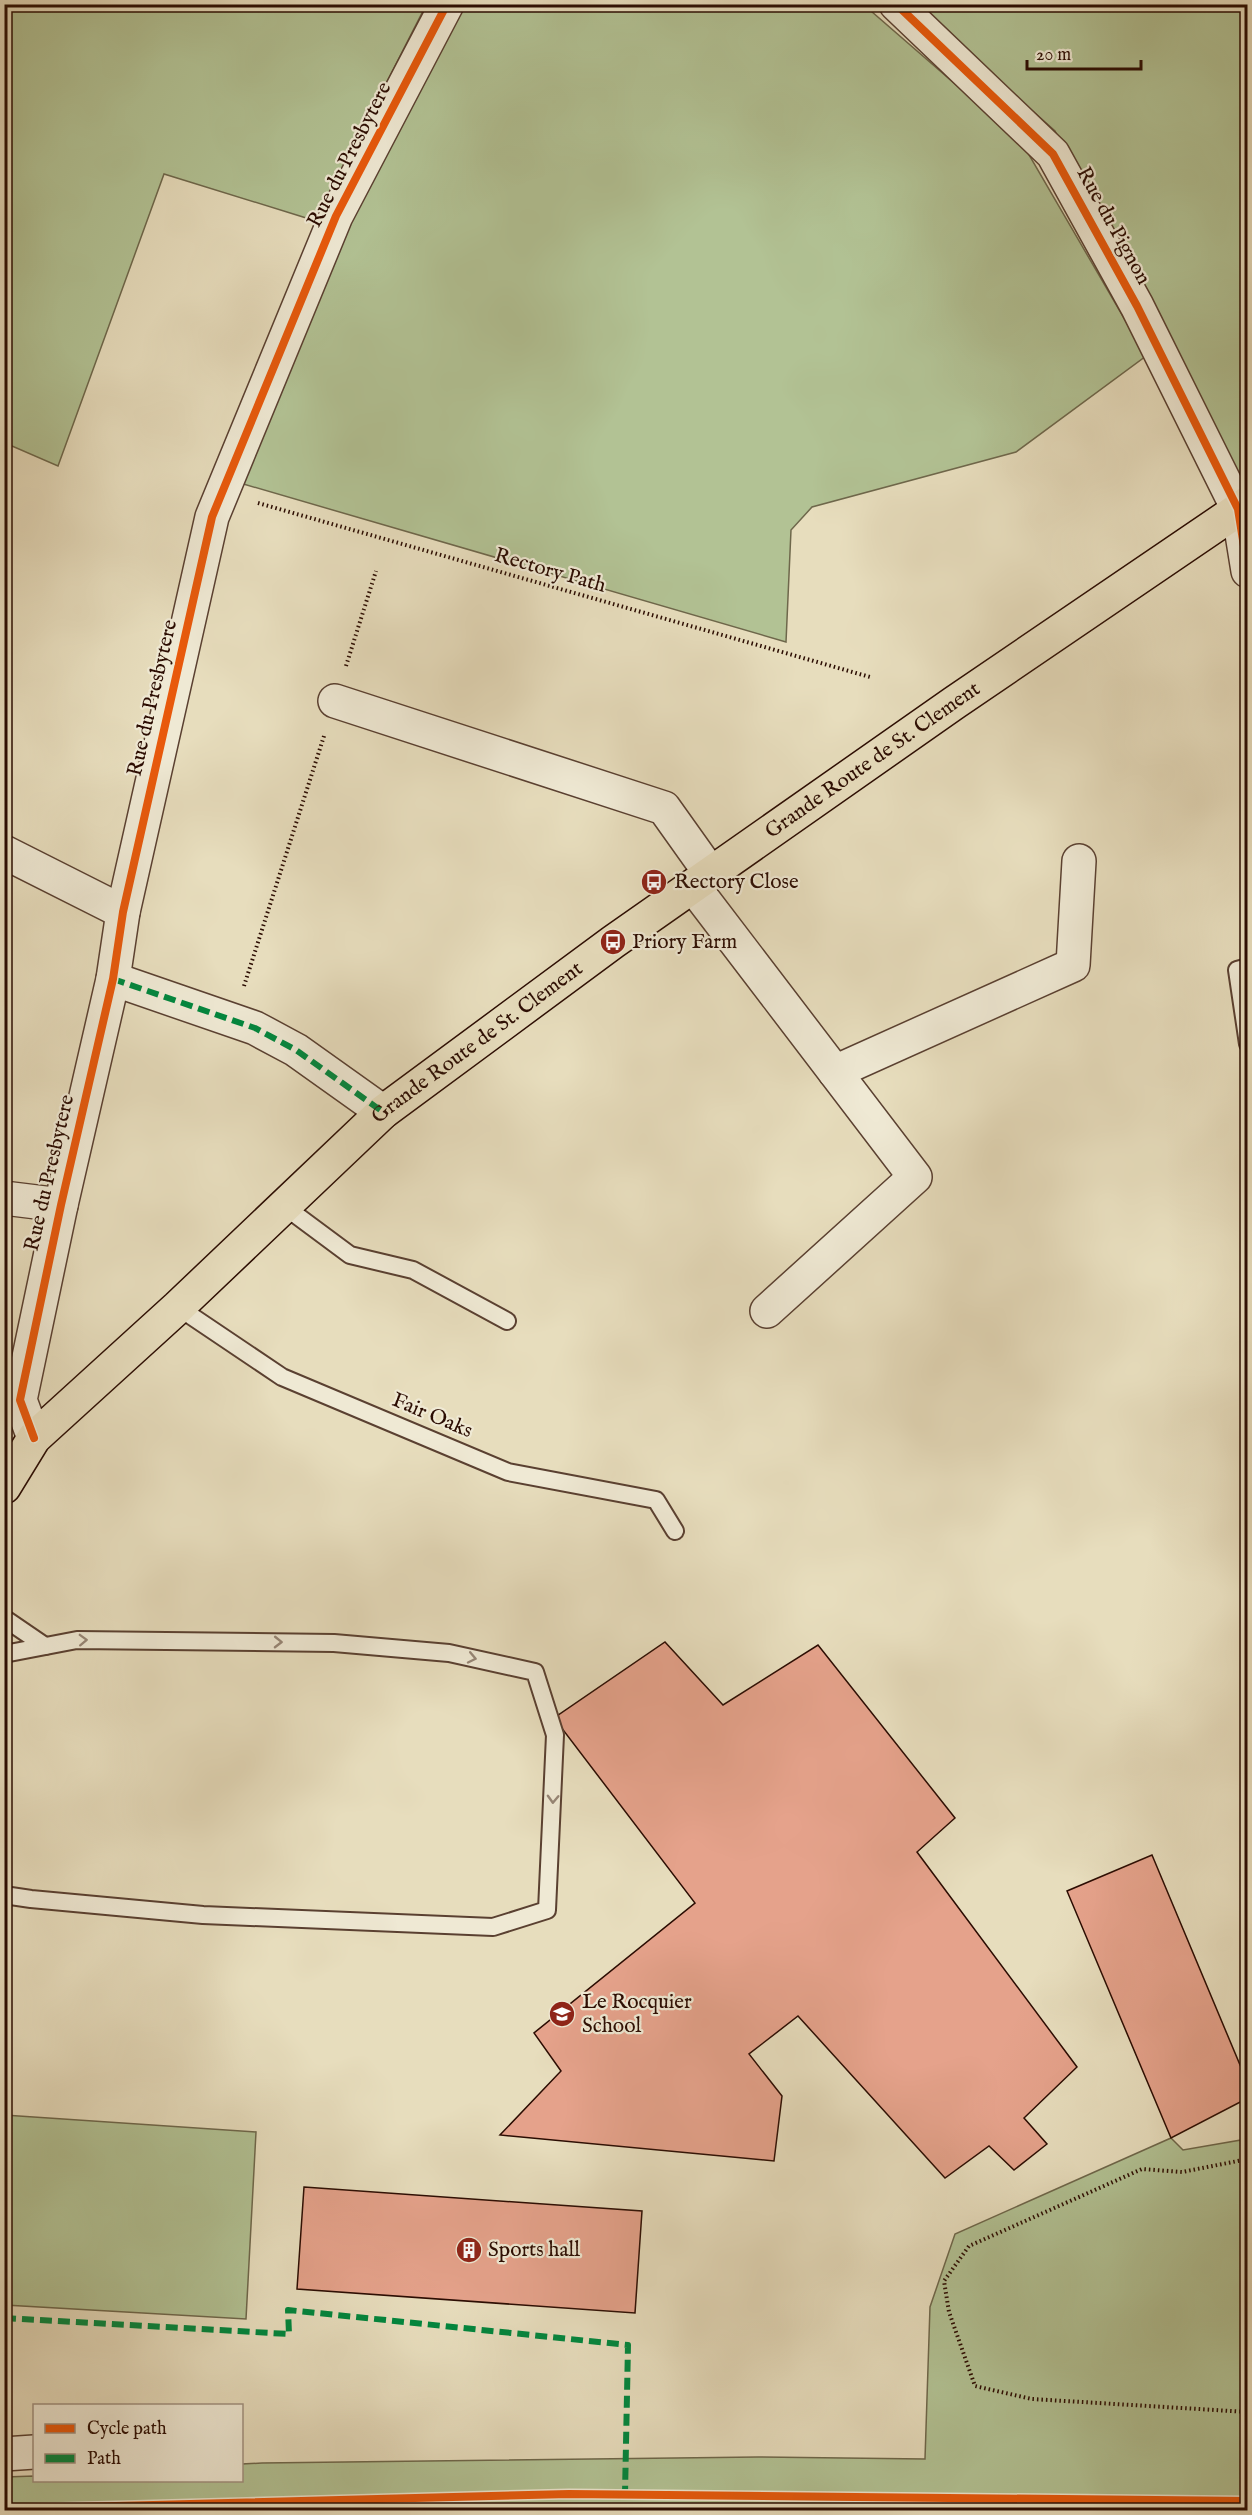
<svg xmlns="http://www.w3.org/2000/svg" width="1252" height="2515" font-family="'IM FELL English',serif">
  <rect width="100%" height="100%" fill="#e7ddbd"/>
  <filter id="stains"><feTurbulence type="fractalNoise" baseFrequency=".00333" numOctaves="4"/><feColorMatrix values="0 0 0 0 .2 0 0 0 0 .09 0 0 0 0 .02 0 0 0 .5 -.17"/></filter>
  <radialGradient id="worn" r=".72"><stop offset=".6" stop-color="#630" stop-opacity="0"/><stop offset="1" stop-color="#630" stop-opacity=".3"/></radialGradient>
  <!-- green -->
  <g fill="#b2c294" stroke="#6e674b" stroke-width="1.5">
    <path d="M5,5H426L316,221L164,174L58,466L5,443Z"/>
    <path d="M461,5H864L1021,141L1146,356L1016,452L812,507L791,530L786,642L240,483L346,229Z"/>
    <path d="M914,5H1247V472L1238,478L1055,131Z"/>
    <path d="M4,2115L256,2132L246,2319L5,2305Z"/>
    <path d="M1171,2138L1183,2150L1247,2139V2510H5V2477L34,2476V2480H242V2464L262,2463L758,2457L925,2459L930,2307L955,2234Z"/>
  </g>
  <!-- building -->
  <g fill="#e5a28b" stroke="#2b0c02" stroke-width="1.5">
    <path d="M665,1642L723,1705L818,1645L955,1818L917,1852L1077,2067L1024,2118L1047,2144L1014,2170L989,2146L945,2178L798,2016L749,2054L782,2096L774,2161L500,2135L561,2071L534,2033L695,1903L554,1718Z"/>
    <path d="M1152,1855L1248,2084V2098L1171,2138L1067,1891Z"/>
    <path d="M304,2187L642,2211L635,2313L297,2289Z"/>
  </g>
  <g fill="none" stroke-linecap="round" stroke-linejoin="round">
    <!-- lane casing -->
    <g stroke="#5a4031" stroke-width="20">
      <g id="lane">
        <path d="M1248,967L1237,970L1248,1044"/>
        <path d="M284,1206L350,1255L413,1270L507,1321"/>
        <path d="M178,1307L282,1377L508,1472L656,1500L675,1531"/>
        <path d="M4,1618L45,1646"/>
        <path d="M4,1654L77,1640L334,1643L449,1653L535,1672L555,1735L547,1910L493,1927L203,1915L31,1899L4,1895"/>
      </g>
    </g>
    <!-- street casing -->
    <g stroke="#5a4031" stroke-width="36">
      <g id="street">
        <path d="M896,4L1053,154L1137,306L1238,509L1248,571"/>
        <path d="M335,701L664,808L711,874"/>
        <path d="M4,852L123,912"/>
        <path d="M693,886L915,1177L767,1311"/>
        <path d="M113,979L255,1028L296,1050L383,1112"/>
        <path d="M835,1072L1073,965L1079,861"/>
        <path d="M4,1198L61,1205"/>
        <path d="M34,1438L20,1400L61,1205L113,979L123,912L212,517L336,216L447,4"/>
        <path d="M4,2454L34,2452"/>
      </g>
    </g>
    <!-- primary casing -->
    <g stroke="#2b0c02" stroke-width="36">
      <g id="primary">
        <path id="s1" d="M4,1487L34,1438L178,1307L383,1112L613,942L954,703L1248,503"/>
      </g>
    </g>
    <!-- path -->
    <g stroke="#2b0c02" stroke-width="4" stroke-dasharray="1.5 3" stroke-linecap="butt">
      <path d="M258,503L870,677"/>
      <path d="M346,666L376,571"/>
      <path d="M244,986L324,736"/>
      <path d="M1248,2159L1182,2172L1142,2169L969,2246L944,2281L949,2312L975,2386L1032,2399L1248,2412"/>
    </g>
    <!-- lane -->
    <use href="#lane" stroke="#efe9d4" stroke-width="16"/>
    <!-- street -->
    <use href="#street" stroke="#efe9d4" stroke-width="33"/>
    <!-- primary -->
    <use href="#primary" stroke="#e7ddbd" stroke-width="33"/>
    <!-- quiet -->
    <g stroke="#00873e" stroke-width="6" stroke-dasharray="12 6" stroke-linecap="butt">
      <path d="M113,979L255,1028L296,1050L383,1112"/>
      <path d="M4,2318L289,2334L288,2310L628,2345L625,2494"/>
    </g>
    <!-- cycleway casing -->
    <g stroke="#efe9d4" stroke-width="11">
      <g id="cycleway">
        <path d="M896,4L1053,154L1137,306L1238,509L1248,571"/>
        <path d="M34,1438L20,1400L61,1205L113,979L123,912L212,517L336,216L447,4"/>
        <path d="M4,2509L569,2494L1248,2501"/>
      </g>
    </g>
    <!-- cycleway -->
    <use href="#cycleway" stroke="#e8590c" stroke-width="8"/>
  </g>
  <!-- one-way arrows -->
  <defs><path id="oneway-chevron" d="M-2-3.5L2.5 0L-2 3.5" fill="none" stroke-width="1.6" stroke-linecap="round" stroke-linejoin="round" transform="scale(1.5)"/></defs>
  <g stroke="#978676">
    <use href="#oneway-chevron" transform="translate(83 1640) rotate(-2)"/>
    <use href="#oneway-chevron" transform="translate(278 1642) rotate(1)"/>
    <use href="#oneway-chevron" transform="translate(472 1658) rotate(12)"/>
    <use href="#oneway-chevron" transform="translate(553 1799) rotate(92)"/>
  </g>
  <!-- icons -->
  <defs>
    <g id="bus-disc" transform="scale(1.35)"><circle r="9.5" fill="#8f2418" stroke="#efe9d4"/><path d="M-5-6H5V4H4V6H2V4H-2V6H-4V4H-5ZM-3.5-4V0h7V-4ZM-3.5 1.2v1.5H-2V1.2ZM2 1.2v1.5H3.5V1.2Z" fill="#fff"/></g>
    <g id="school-disc" transform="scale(1.35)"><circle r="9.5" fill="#8f2418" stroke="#efe9d4"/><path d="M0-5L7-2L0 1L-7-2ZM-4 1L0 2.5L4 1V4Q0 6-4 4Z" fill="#fff"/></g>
    <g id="building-disc" transform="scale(1.35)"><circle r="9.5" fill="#8f2418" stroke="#efe9d4"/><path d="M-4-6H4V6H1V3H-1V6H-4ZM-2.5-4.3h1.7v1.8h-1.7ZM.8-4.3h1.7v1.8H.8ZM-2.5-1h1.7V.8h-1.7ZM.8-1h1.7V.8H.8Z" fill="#fff"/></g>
  </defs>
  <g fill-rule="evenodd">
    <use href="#bus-disc" x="654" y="882"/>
    <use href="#bus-disc" x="613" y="942"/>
    <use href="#school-disc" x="562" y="2014"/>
    <use href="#building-disc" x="469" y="2250"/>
  </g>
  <g text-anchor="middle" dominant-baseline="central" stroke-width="4.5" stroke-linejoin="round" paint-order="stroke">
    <!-- street labels -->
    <g font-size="21" fill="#2b0c02" stroke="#efe9d4">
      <text transform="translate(350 155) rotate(-63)">Rue du Presbytere</text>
      <text transform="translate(1113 226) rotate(61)">Rue du Pignon</text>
      <text transform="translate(550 571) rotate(16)">Rectory Path</text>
      <text transform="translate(153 698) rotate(-77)">Rue du Presbytere</text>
      <text stroke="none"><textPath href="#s1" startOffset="1138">Grande Route de St. Clement</textPath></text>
      <text stroke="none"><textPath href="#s1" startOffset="652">Grande Route de St. Clement</textPath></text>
      <text transform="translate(50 1173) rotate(-77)">Rue du Presbytere</text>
      <text transform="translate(432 1416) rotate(23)">Fair Oaks</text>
    </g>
    <!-- poi labels -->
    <g font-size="21" fill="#2b0c02" stroke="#efe9d4" text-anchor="start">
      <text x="674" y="882">Rectory Close</text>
      <text x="632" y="942">Priory Farm</text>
      <text x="582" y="2002">Le Rocquier<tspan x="582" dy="24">School</tspan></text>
      <text x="488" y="2250">Sports hall</text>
    </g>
  </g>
  <!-- margin -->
  <rect width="1252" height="2515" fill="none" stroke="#e7ddbd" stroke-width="24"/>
  <rect x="6" y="6" width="1240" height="2503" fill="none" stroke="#2b0c02" stroke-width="3"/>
  <rect x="12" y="12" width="1228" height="2491" fill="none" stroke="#2b0c02" stroke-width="1.5"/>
  <!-- legend -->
  <rect x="33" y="2404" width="210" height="78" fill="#efe9d4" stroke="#a19180" stroke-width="1.5"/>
  <rect x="45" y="2424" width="30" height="9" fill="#e8590c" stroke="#a19180" stroke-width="1.5"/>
  <text x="87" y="2434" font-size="18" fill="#2b0c02">Cycle path</text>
  <rect x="45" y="2454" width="30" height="9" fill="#00873e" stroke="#a19180" stroke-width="1.5"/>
  <text x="87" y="2464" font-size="18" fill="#2b0c02">Path</text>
  <!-- scale -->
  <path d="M1027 60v9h114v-9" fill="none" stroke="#2b0c02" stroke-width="3"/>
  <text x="1036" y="60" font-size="18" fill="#2b0c02" stroke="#efe9d4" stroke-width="4.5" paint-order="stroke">20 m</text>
  <rect width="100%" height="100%" filter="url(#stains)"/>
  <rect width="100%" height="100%" fill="url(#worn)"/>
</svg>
